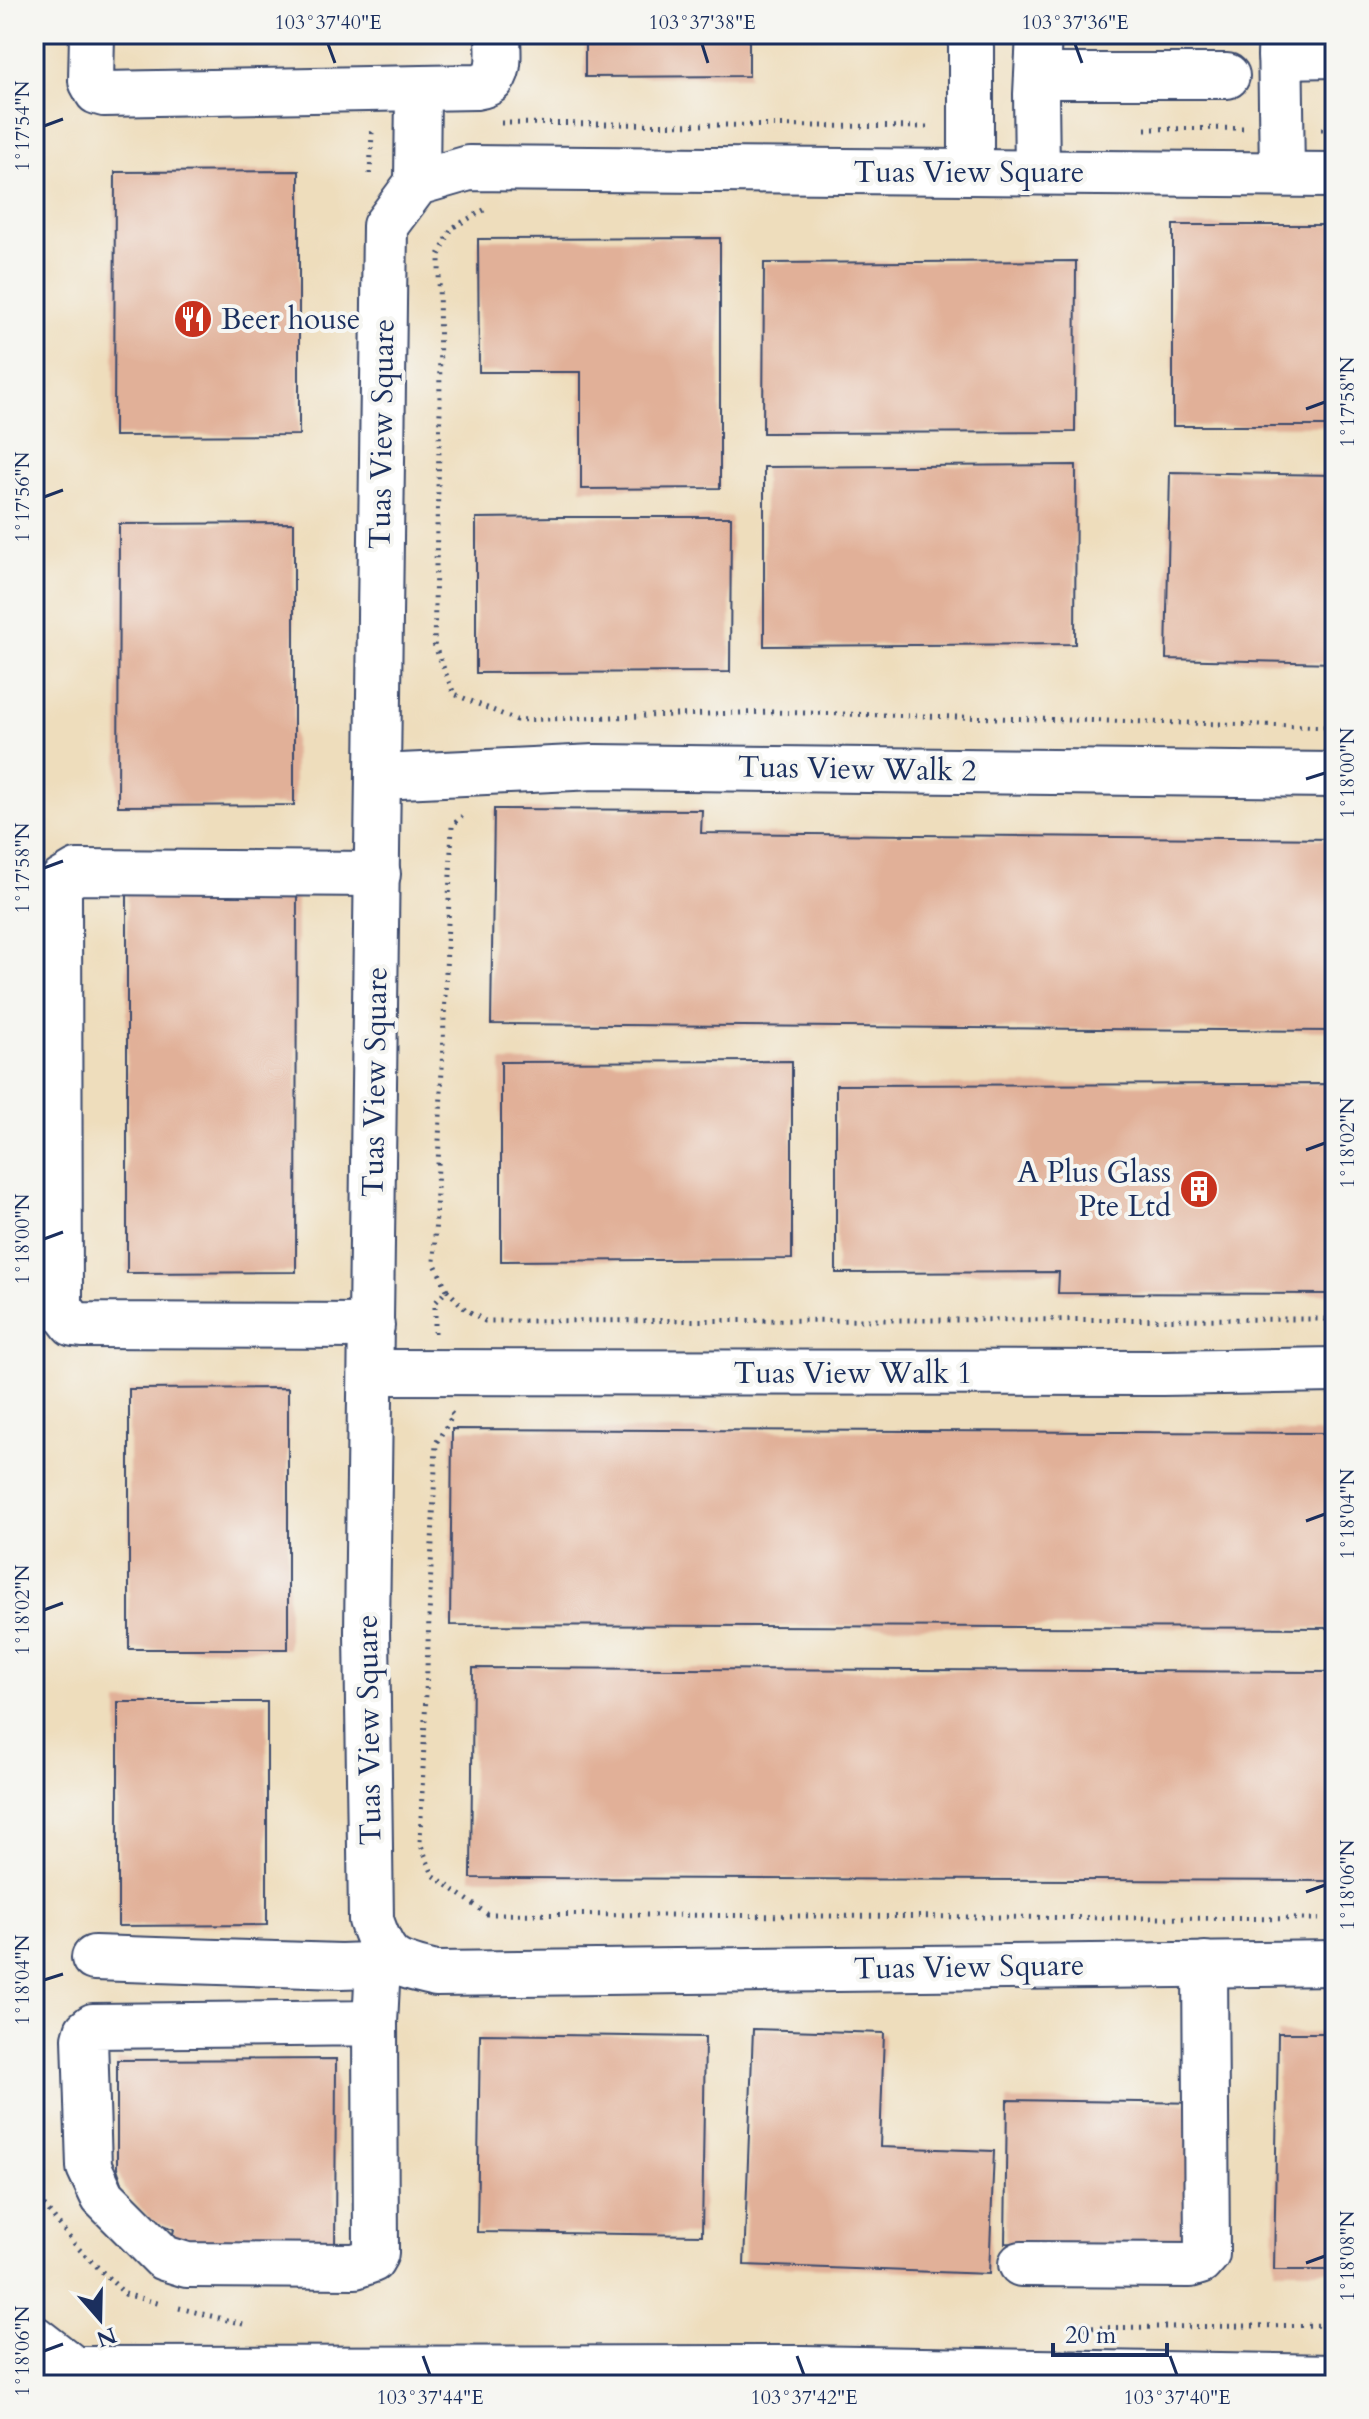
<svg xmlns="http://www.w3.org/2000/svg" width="1369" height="2419" font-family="Cardo,serif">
  <rect width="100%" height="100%" fill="#f6f6f2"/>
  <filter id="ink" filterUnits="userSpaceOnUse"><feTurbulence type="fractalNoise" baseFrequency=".0125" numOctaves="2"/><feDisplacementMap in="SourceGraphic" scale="16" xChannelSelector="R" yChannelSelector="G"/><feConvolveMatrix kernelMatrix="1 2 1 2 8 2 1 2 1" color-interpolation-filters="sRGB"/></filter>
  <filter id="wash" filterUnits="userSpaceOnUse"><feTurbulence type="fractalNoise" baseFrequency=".006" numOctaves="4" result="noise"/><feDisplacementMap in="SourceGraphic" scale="32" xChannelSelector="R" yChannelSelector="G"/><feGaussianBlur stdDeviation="1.8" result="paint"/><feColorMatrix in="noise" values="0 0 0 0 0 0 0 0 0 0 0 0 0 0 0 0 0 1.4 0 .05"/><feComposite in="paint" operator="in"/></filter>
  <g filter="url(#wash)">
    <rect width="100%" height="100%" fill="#eeddbc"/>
    <g id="blocks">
      <!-- building -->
      <g fill="#e1b098">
        <path d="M585,34H749V76L585,77Z"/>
        <rect x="1084" y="34" width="161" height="5"/>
        <path d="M299,171V435L114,436L115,172Z"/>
        <rect x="1173" y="225" width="162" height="201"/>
        <path d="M720,238V488L581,489V372H479L478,239Z"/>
        <path d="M1076,261L1075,432L763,433L764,263Z"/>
        <path d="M1076,465L1075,644L764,646V467Z"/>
        <path d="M1170,472L1335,475V663L1166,659Z"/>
        <path d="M562,517H731L730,672L476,673V518Z"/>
        <path d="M294,523V805L118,806L119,524Z"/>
        <path d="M494,809L702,810L701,833L1335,839V1031L491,1024Z"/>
        <path d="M127,879H297L296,1272L127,1273Z"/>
        <path d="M792,1061V1259L501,1261V1062Z"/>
        <path d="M1335,1084V1294L1058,1293L1059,1272L836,1273V1085Z"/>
        <path d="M288,1388V1649H129V1389Z"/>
        <path d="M452,1429L1335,1433V1628L450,1625Z"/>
        <path d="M473,1668L1335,1672V1881L471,1878Z"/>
        <path d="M118,1702H267V1925L118,1926Z"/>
        <path d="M753,2029L884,2033L880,2147L994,2151L989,2274L744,2265Z"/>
        <path d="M1278,2033H1335V2270H1274Z"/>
        <path d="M480,2034L705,2037L702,2235L477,2232Z"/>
        <path d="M336,2059L335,2256L168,2258L174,2229L151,2220L124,2189L117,2168V2060Z"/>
        <path d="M1007,2100L1204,2103L1202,2246L1005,2243Z"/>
      </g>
    </g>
  </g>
  <g filter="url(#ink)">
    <use href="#blocks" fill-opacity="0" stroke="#3b496c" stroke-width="2"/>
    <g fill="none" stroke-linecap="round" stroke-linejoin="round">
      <!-- minor casing -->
      <g stroke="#3b496c" stroke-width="48">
        <g id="minor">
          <path d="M92,34L91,81L97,92L104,94L476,87C504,83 498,56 498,34"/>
          <path d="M1280,34L1282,174"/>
          <path d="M1280,56L1335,55"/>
          <path d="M1039,76H1227"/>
          <path d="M971,172V47"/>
          <path d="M1037,172L1036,94L1039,34"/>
          <path d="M1335,175L469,168L417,183L385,226L367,1632L371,1920C386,1964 393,1963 436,1974L1335,1963"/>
          <path d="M417,183L418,89"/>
          <path d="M379,777L595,767L1335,775"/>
          <path d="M372,1326L82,1325L73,1324L60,1307L59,892L62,881L77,872L378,874"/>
          <path d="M372,1372L1162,1373L1335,1370"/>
          <path d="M94,1958L341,1966L396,1964"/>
          <path d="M375,2023L93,2026L87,2031L85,2038L89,2167L103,2197L164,2258L187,2265L355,2266L372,2260L376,2253L375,2023L378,1964"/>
          <path d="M1021,2264L1190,2265L1200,2262L1207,2254L1205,1964"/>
          <path d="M34,2371L74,2369L802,2368L1335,2377"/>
        </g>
      </g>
      <!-- major casing -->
      <g stroke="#3b496c" stroke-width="48">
        <path id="major" d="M34,2338L74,2369"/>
      </g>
      <!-- path -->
      <g stroke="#3b496c" stroke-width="5" stroke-dasharray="2 6" stroke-linecap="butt">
        <path d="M501,123L931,127"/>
        <path d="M1145,129L1243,128"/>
        <path d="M1321,129H1335"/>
        <path d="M370,174L372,133L375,129"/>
        <path d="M484,210L452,228L439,255L440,410L434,644L454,694L516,720L770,712L1335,727"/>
        <path d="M447,1290L465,1309L485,1321L1335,1319"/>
        <path d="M435,1333V1303L447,1290L434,1262L452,826L462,816"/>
        <path d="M451,1413L453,1415L436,1443L420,1843L433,1875L487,1914L1319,1919"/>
        <path d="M34,2193L77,2247L125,2294L161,2304"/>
        <path d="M179,2308L247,2325"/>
        <path d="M1076,2328L1335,2325"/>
      </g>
      <!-- minor -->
      <use href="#minor" stroke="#fff" stroke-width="44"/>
      <!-- major -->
      <use href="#major" stroke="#fff" stroke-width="44"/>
    </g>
  </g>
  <!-- ticks -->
  <path fill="none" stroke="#1b2f5e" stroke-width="3" d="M328,44L335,63M702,44L708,63M1075,44L1082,63M44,126L63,119M1306,409L1325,402M44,497L63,490M1306,779L1325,773M44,868L63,861M1306,1150L1325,1143M44,1239L63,1232M1306,1521L1325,1514M44,1610L63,1603M1306,1892L1325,1885M44,1980L63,1974M1306,2263L1325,2256M44,2351L63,2344M423,2356L430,2375M797,2356L804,2375M1170,2356L1177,2375"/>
  <!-- icons -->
  <defs>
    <g id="restaurant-disc" transform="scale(2)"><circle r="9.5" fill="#c8321e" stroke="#f6f6f2"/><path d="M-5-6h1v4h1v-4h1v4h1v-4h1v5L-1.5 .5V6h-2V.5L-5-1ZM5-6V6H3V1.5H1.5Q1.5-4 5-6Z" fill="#fff"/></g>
    <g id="building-disc" transform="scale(2)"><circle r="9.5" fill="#c8321e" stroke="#f6f6f2"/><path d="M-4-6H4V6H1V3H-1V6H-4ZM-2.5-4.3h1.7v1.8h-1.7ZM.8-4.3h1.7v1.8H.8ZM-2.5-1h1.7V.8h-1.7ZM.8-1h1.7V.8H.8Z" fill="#fff"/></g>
  </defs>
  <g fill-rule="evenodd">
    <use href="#restaurant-disc" x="193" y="319"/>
    <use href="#building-disc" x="1199" y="1189"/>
  </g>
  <g text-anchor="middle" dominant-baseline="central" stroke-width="8" stroke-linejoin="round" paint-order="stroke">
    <!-- street labels -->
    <g font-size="30" fill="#1b2f5e" stroke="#f6f6f2">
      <text x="969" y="172">Tuas View Square</text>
      <text transform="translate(382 434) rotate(-89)">Tuas View Square</text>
      <text transform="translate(857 769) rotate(1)">Tuas View Walk 2</text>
      <text transform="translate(375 1082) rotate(-89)">Tuas View Square</text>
      <text x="853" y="1373">Tuas View Walk 1</text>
      <text transform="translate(369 1730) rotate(-91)">Tuas View Square</text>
      <text transform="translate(969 1967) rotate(-1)">Tuas View Square</text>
    </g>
    <!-- poi labels -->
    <g font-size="30" fill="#1b2f5e" stroke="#f6f6f2" text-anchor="start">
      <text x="221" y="319">Beer house</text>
      <text x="1171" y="1172" text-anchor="end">A Plus Glass<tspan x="1171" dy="34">Pte Ltd</tspan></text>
    </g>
  </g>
  <!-- margin -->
  <rect width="1369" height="2419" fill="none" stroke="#f6f6f2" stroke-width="88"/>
  <!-- north arrow -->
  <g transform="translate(100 2319) rotate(160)" stroke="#f6f6f2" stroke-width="6" paint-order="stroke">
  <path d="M0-6L14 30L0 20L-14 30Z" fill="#1b2f5e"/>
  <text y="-12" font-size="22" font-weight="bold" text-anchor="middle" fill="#1b2f5e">N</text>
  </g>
  <!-- scale -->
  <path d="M1053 2343v12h114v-12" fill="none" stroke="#1b2f5e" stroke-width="4"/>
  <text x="1065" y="2343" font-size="24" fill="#1b2f5e" stroke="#f6f6f2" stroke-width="6" paint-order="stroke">20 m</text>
  <rect x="44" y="44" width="1281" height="2331" fill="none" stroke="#1b2f5e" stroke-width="3"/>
  <g font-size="20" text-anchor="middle" fill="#1b2f5e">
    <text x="328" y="29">103°37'40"E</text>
    <text x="702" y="29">103°37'38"E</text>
    <text x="1075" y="29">103°37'36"E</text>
    <text transform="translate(22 126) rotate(-90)" y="7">1°17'54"N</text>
    <text transform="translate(1347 402) rotate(-90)" y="7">1°17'58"N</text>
    <text transform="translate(22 497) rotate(-90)" y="7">1°17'56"N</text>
    <text transform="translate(1347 773) rotate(-90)" y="7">1°18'00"N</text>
    <text transform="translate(22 868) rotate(-90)" y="7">1°17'58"N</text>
    <text transform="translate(1347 1143) rotate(-90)" y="7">1°18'02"N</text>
    <text transform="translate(22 1239) rotate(-90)" y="7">1°18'00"N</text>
    <text transform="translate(1347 1514) rotate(-90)" y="7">1°18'04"N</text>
    <text transform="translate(22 1610) rotate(-90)" y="7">1°18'02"N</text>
    <text transform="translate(1347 1885) rotate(-90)" y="7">1°18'06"N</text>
    <text transform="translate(22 1980) rotate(-90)" y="7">1°18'04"N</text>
    <text transform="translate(1347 2256) rotate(-90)" y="7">1°18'08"N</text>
    <text transform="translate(22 2351) rotate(-90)" y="7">1°18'06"N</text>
    <text x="430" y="2404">103°37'44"E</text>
    <text x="804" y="2404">103°37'42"E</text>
    <text x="1177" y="2404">103°37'40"E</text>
  </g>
</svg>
